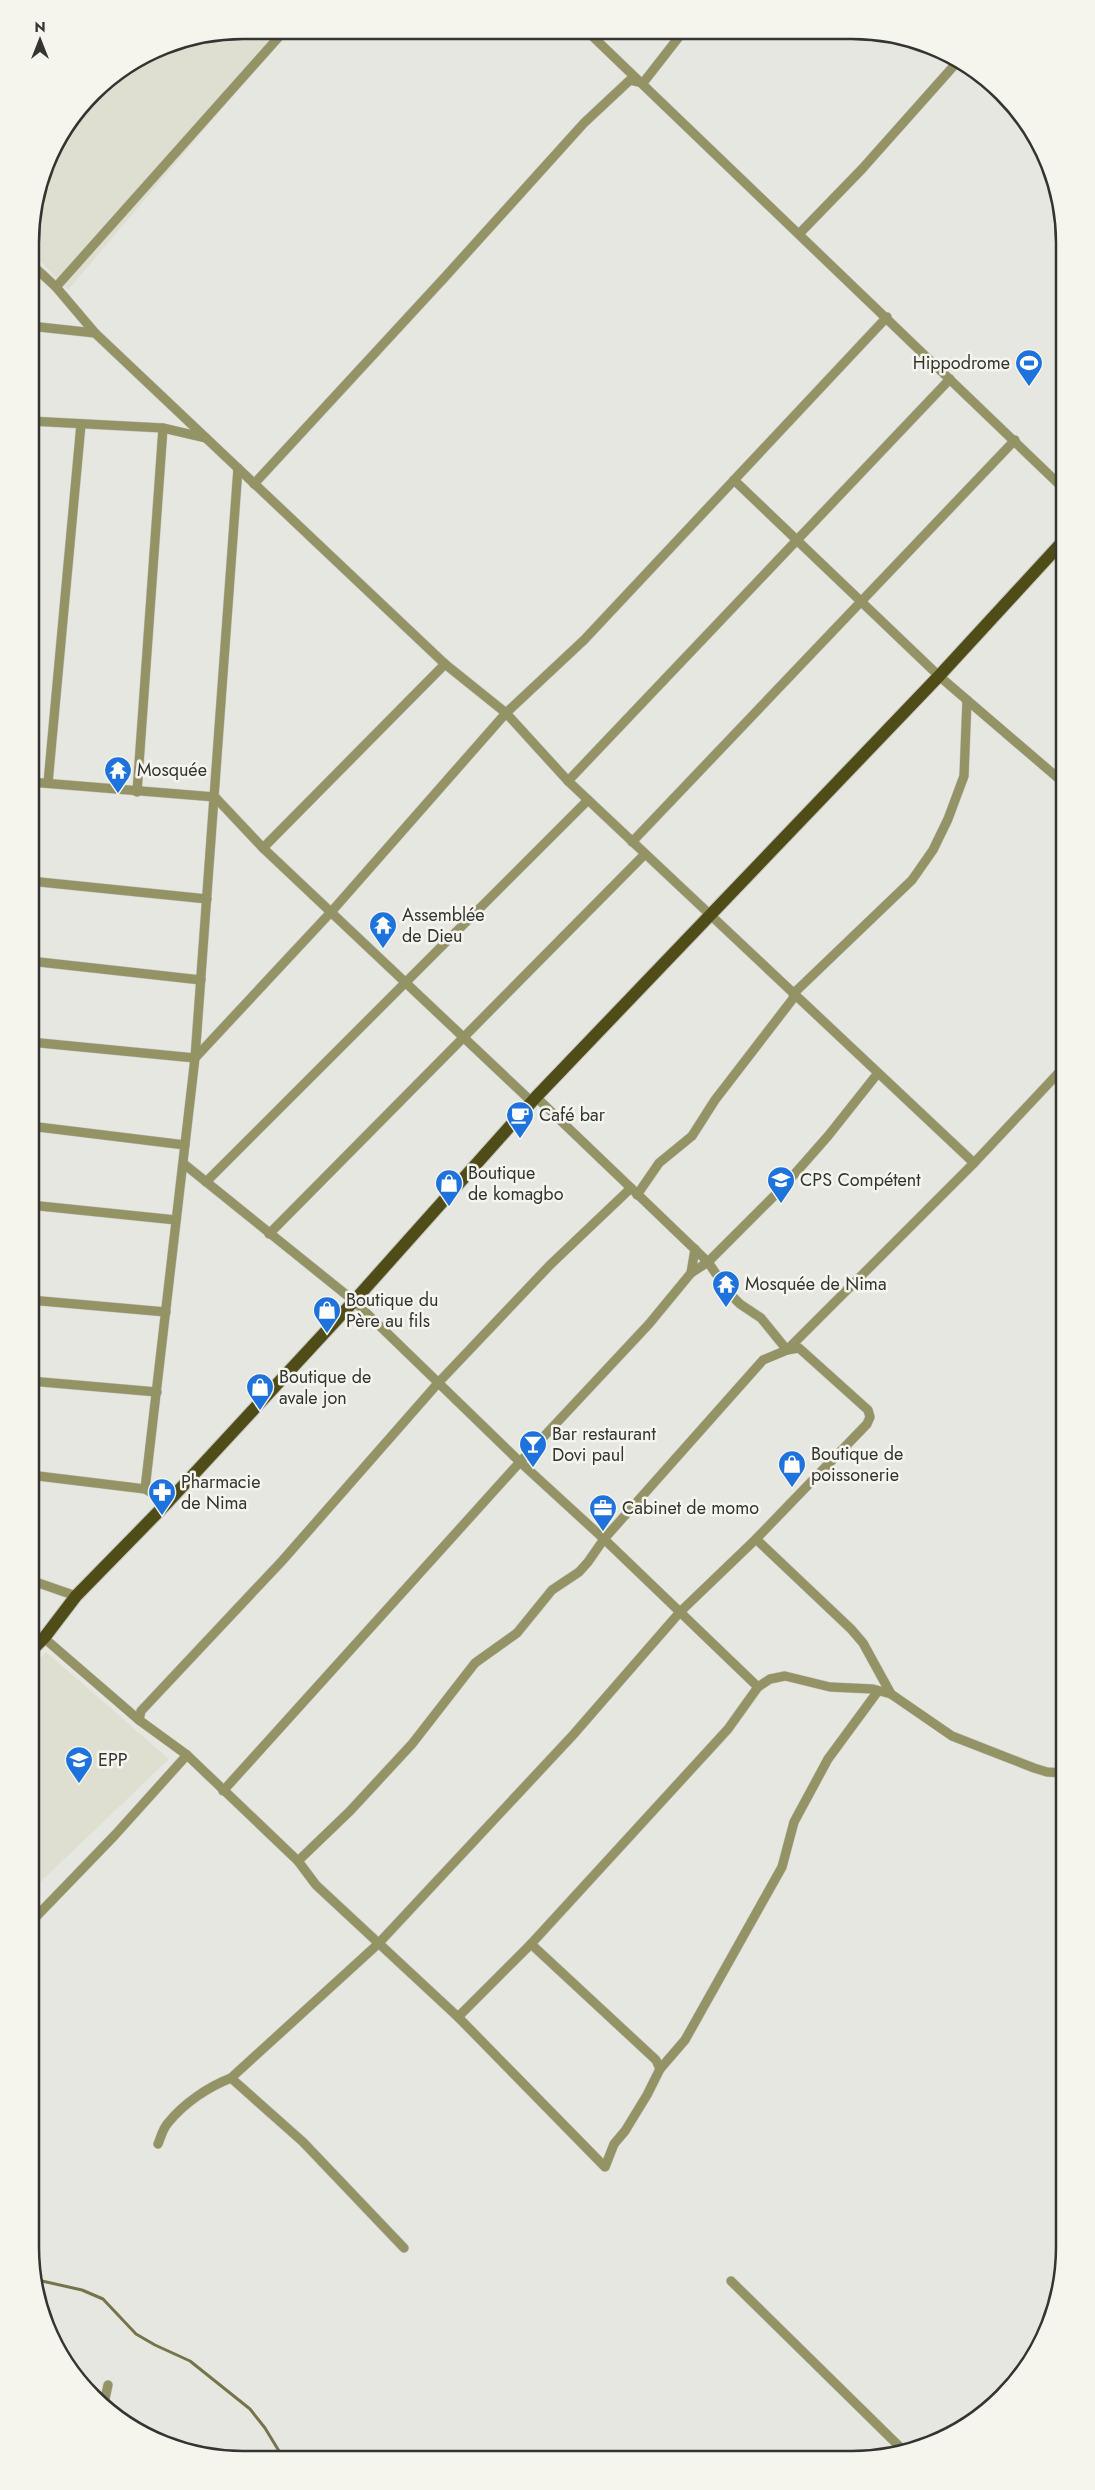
<svg xmlns="http://www.w3.org/2000/svg" width="1095" height="2490" font-family="Jost,sans-serif">
  <rect width="100%" height="100%" fill="#e7e7e1"/>
  <!-- built -->
  <g fill="#dfdfd1">
    <path d="M242,30H275L283,37L68,290L30,251V228L52,148L102,83L161,46Z"/>
    <path d="M46,1652L169,1759L30,1892V1669Z"/>
  </g>
  <g fill="none" stroke-linecap="round" stroke-linejoin="round">
    <!-- stream -->
    <path stroke="#76744a" stroke-width="3" d="M34,2277L42,2281L82,2290L103,2299L136,2334L155,2345L190,2361L250,2409L265,2428L282,2456"/>
    <!-- minor casing -->
    <g stroke="#c3c3be" stroke-width="10">
      <g id="minor">
        <path d="M588,32L1065,490"/>
        <path d="M799,234L862,169L959,60"/>
        <path d="M30,263L56,287L95,333L445,664L506,713L568,781L974,1163"/>
        <path d="M56,287L285,30"/>
        <path d="M30,326L95,333"/>
        <path d="M30,421L163,428L206,438"/>
        <path d="M734,480L939,676L1065,784"/>
        <path d="M254,484L445,277L584,123L630,80L643,83L682,33"/>
        <path d="M568,781L950,379"/>
        <path d="M30,782L215,797L263,848L532,1102"/>
        <path d="M48,783L81,424"/>
        <path d="M137,792L163,428"/>
        <path d="M632,842L1015,440"/>
        <path d="M263,848L445,664"/>
        <path d="M30,881L207,899"/>
        <path d="M30,961L201,980"/>
        <path d="M793,994L912,880L933,850L948,819L964,776L967,700"/>
        <path d="M30,1042L195,1058L332,911L506,713L584,640L887,317"/>
        <path d="M30,1126L185,1145"/>
        <path d="M184,1164L354,1301L520,1462L604,1539L758,1687"/>
        <path d="M206,1182L588,800"/>
        <path d="M631,1188L708,1262L784,1186L828,1136L878,1073"/>
        <path d="M637,1195L659,1163L692,1136L715,1100L795,996"/>
        <path d="M30,1205L176,1220"/>
        <path d="M269,1234L645,854"/>
        <path d="M691,1273L695,1249"/>
        <path d="M30,1300L166,1312"/>
        <path d="M30,1381L157,1392"/>
        <path d="M30,1475L145,1489L168,1502"/>
        <path d="M145,1489L195,1058L238,468"/>
        <path d="M756,1539L851,1629L863,1643L891,1694"/>
        <path d="M30,1580L76,1596"/>
        <path d="M44,1638L139,1720L187,1755L298,1861L316,1885L458,2017L605,2167L614,2144L625,2131L647,2095L660,2069L685,2040L782,1867L794,1822L828,1759L878,1691"/>
        <path d="M139,1720L141,1711L282,1561L439,1382L550,1265L631,1188L536,1097"/>
        <path d="M223,1791L520,1462L649,1324L691,1273L708,1262L729,1293L740,1304L761,1318L787,1350L974,1163L1065,1066"/>
        <path d="M30,1923L115,1835L187,1755"/>
        <path d="M531,1944L656,2060L660,2069"/>
        <path d="M458,2017L531,1944L728,1729L758,1687L770,1679L785,1676L830,1687L873,1689L891,1694L952,1736L1034,1768L1047,1772L1065,1773"/>
        <path d="M231,2078L303,2142L404,2248"/>
        <path d="M158,2144C161,2137 163,2128 168,2123C184,2103 208,2087 231,2078L378,1944L573,1735L680,1612L756,1539L867,1424L870,1417L868,1410L799,1348L787,1350L763,1360L604,1539L588,1562L579,1572L552,1590L517,1633L475,1663L412,1744L350,1811L298,1861"/>
        <path d="M731,2281L906,2453"/>
        <path d="M103,2408L108,2385"/>
      </g>
    </g>
    <!-- primary casing -->
    <g stroke="#c3c3be" stroke-width="14">
      <path id="primary" d="M30,1652L44,1638L76,1596L168,1502L354,1301L536,1097L939,676L1065,539"/>
    </g>
    <!-- minor -->
    <use href="#minor" stroke="#949365" stroke-width="9"/>
    <!-- primary -->
    <use href="#primary" stroke="#4f4c18" stroke-width="12"/>
  </g>
  <!-- icons -->
  <defs>
    <g id="stadium-pin" transform="scale(1.4375)"><path d="M0 17L-7.5 6A9.5 9.5 0 1 1 7.5 6Z" fill="#1d72dc" stroke="#f5f5ee"/><path d="M0-5a6.5 5 0 1 0 0 10a6.5 5 0 1 0 0-10ZM-3.5-1.8h7v3.6h-7Z" fill="#fff"/></g>
    <g id="temple-pin" transform="scale(1.4375)"><path d="M0 17L-7.5 6A9.5 9.5 0 1 1 7.5 6Z" fill="#1d72dc" stroke="#f5f5ee"/><path d="M0-6L5-2H3V0L6.5 2.5H4V6H1.5V3h-3V6H-4V2.5H-6.5L-3 0V-2H-5Z" fill="#fff"/></g>
    <g id="cafe-pin" transform="scale(1.4375)"><path d="M0 17L-7.5 6A9.5 9.5 0 1 1 7.5 6Z" fill="#1d72dc" stroke="#f5f5ee"/><path d="M-5.5-4.5H6V0H3Q3 3.5 0 3.5H-2.5Q-5.5 3.5-5.5 0ZM3-3.2v2h1.7v-2ZM-6 4.5H4V6H-6Z" fill="#fff"/></g>
    <g id="school-pin" transform="scale(1.4375)"><path d="M0 17L-7.5 6A9.5 9.5 0 1 1 7.5 6Z" fill="#1d72dc" stroke="#f5f5ee"/><path d="M0-5L7-2L0 1L-7-2ZM-4 1L0 2.5L4 1V4Q0 6-4 4Z" fill="#fff"/></g>
    <g id="shop-pin" transform="scale(1.4375)"><path d="M0 17L-7.5 6A9.5 9.5 0 1 1 7.5 6Z" fill="#1d72dc" stroke="#f5f5ee"/><path d="M-5-2.5h2.3a2.7 3.5 0 0 1 5.4 0H5L5.5 6h-11ZM-1.5-2.5h3a1.5 2.3 0 0 0-3 0Z" fill="#fff"/></g>
    <g id="bar-pin" transform="scale(1.4375)"><path d="M0 17L-7.5 6A9.5 9.5 0 1 1 7.5 6Z" fill="#1d72dc" stroke="#f5f5ee"/><path d="M-6-5H6L.8 .8V4.5H3.5V6h-7V4.5H-.8V.8Z" fill="#fff"/></g>
    <g id="pharmacy-pin" transform="scale(1.4375)"><path d="M0 17L-7.5 6A9.5 9.5 0 1 1 7.5 6Z" fill="#1d72dc" stroke="#f5f5ee"/><path d="M-2-6h4v4h4v4h-4v4h-4v-4h-4v-4h4Z" fill="#fff"/></g>
    <g id="office-pin" transform="scale(1.4375)"><path d="M0 17L-7.5 6A9.5 9.5 0 1 1 7.5 6Z" fill="#1d72dc" stroke="#f5f5ee"/><path d="M-6-3h4V-5.5h4V-3h4V5H-6ZM-1-4.5V-3h2v-1.5ZM-6 0V1H6V0Z" fill="#fff"/></g>
  </defs>
  <g fill-rule="evenodd">
    <use href="#stadium-pin" x="1029" y="363"/>
    <use href="#temple-pin" x="118" y="770"/>
    <use href="#temple-pin" x="383" y="925"/>
    <use href="#cafe-pin" x="520" y="1115"/>
    <use href="#school-pin" x="781" y="1180"/>
    <use href="#shop-pin" x="449" y="1183"/>
    <use href="#temple-pin" x="726" y="1284"/>
    <use href="#shop-pin" x="327" y="1310"/>
    <use href="#shop-pin" x="260" y="1387"/>
    <use href="#bar-pin" x="533" y="1444"/>
    <use href="#shop-pin" x="792" y="1464"/>
    <use href="#pharmacy-pin" x="162" y="1492"/>
    <use href="#office-pin" x="603" y="1508"/>
    <use href="#school-pin" x="79" y="1760"/>
  </g>
  <g text-anchor="middle" dominant-baseline="central" stroke-width="5" stroke-linejoin="round" paint-order="stroke">
    <!-- poi labels -->
    <g font-size="18" fill="#343431" stroke="#f5f5ee" text-anchor="start">
      <text x="1010" y="363" text-anchor="end">Hippodrome</text>
      <text x="137" y="770">Mosquée</text>
      <text x="402" y="915">Assemblée<tspan x="402" dy="21">de Dieu</tspan></text>
      <text x="539" y="1115">Café bar</text>
      <text x="468" y="1173">Boutique<tspan x="468" dy="21">de komagbo</tspan></text>
      <text x="800" y="1180">CPS Compétent</text>
      <text x="745" y="1284">Mosquée de Nima</text>
      <text x="346" y="1300">Boutique du<tspan x="346" dy="21">Père au fils</tspan></text>
      <text x="279" y="1377">Boutique de<tspan x="279" dy="21">avale jon</tspan></text>
      <text x="552" y="1434">Bar restaurant<tspan x="552" dy="21">Dovi paul</tspan></text>
      <text x="811" y="1454">Boutique de<tspan x="811" dy="21">poissonerie</tspan></text>
      <text x="181" y="1482">Pharmacie<tspan x="181" dy="21">de Nima</tspan></text>
      <text x="622" y="1508">Cabinet de momo</text>
      <text x="98" y="1760">EPP</text>
    </g>
  </g>
  <!-- crop -->
  <path d="M0 0H1095V2490H0ZM243 39H852A204 204 0 0 1 1056 243V2247A204 204 0 0 1 852 2451H243A204 204 0 0 1 39 2247V243A204 204 0 0 1 243 39Z" fill="#f5f5ee" fill-rule="evenodd"/>
  <path fill="none" stroke="#343431" stroke-width="2.5" d="M243 39H852A204 204 0 0 1 1056 243V2247A204 204 0 0 1 852 2451H243A204 204 0 0 1 39 2247V243A204 204 0 0 1 243 39Z"/>
  <!-- north arrow -->
  <g transform="translate(40 40)" stroke="#f5f5ee" stroke-width="4" paint-order="stroke">
  <path d="M0-4L9 19L0 12L-9 19Z" fill="#343431"/>
  <text y="-8" font-size="14" font-weight="bold" text-anchor="middle" fill="#343431">N</text>
  </g>
</svg>
